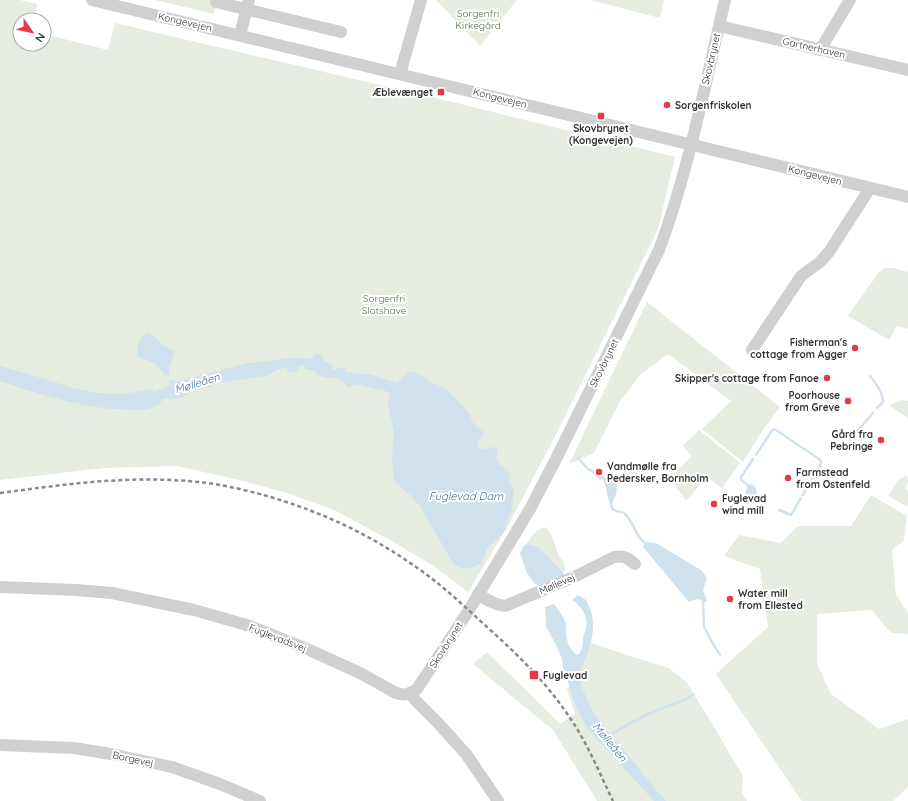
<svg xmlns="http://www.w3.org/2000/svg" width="908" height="801" font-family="Quicksand,sans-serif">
  <rect width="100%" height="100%" fill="#fff"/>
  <!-- green -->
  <g fill="#e6ecdf">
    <path d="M0,0H20L37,4L34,20H20V44H44V34L108,50L115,23L461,104L675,157L658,229L554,438L508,526L468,592L432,565L388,539L334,510L287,493L239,480L177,466L104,468L0,480Z"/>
    <path d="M155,0H217L214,14Z"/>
    <path d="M436,0H517L480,46Z"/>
    <path d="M590,0H664L660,18Z"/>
    <path d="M885,268H893L908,272V329L897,326L889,340L848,316L879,272Z"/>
    <path d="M647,302L780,407L765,427L743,462L702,429L731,401L668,354L640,375L619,403L594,453L569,464Z"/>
    <path d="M903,400L908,401V418L890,406L898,401Z"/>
    <path d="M699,430L740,463L722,488L707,477L686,501L670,478L692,456L683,446Z"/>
    <path d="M907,475L908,482L905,487L908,490V507L888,496L898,480Z"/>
    <path d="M871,495L907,516L904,540L892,550L896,595L908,613V634L891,633L872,610L817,614V664L831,694L879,729L908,719V787L893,801H802L716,674L768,627L760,569L724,556L739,535L781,543L798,526H851Z"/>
    <path d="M545,527L551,534L558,553L565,566L564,572C560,569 555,565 552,561C544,552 540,545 526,544L537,530Z"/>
    <path d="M591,643L646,661L669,668L687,683L711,722L743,776L742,793L747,801H597L553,730L473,664L487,652L560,724L575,714L567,689L579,673L586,659Z"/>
  </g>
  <!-- water -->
  <g fill="#cfe2ee">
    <path d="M146,333C154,334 157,339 162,344C166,347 170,349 173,351L174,354L169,368L170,374L166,376C157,363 152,362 138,357C135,350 140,338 146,333Z"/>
    <path d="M317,354L322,356L324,361L332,365V369L333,370L343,367L345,368V371L346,372C356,374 366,373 375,376C383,379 390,381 397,383L409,372C418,372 423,376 429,382L436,384L446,389L461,404L470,415L473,423L479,428L484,434L477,442L479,448L483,450C489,447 493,446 498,450L496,459L500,465L508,471L510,484L513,489L514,494L511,512L505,526L506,529L501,536H500L487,549L482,563C471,568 465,571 454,565L420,506L410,495L397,484L394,478L392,458L394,433L388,403L390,393C387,392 384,390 381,389C380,389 374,389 374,389C364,387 358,382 348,387C345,383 340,378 335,378C333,378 332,378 331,378C325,378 317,376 314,370H307C303,367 304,364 298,367L297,371L289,373L288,372L287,368C279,367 272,373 265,377C257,376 250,378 242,380C238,380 233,380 229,381C223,382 221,384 216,383L209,388L200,386L198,387L197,391L192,388C190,390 189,392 187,394C182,399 171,400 164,398C162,400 160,403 158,405C149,411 132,410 122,409C114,409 105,409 97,407C64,402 32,392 0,381V366L29,374L73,388L98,393L122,394L143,391L151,389L153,390V392H154L170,385L169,381L170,380L178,382L190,378L214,372L246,363H253L290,358L310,359Z"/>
    <path d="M611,476L616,478C619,487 616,497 611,505C607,499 607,489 604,482L606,478Z"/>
    <path d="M749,484L753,485L756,488L757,495L755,503C741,509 744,491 749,484Z"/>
    <path d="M646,542L656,543L701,570L707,578L703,590L707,601L703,603L701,600L697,599L689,602L643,547Z"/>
    <path d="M526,544C541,545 544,553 553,562C557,567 563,570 565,577L553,579L540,585H536L527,573L520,553L523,547Z"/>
    <path d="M578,595L586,600L591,611L593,620V630L591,643L586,659L579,673L582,688L592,710L607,731L637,766L643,775L652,783L653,787L657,792L662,795L666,801H654L587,728L575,704L563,668L562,659L557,647L546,626L545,607L554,604L562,615L566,623V635L568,644L575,654H579C583,649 582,645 583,639C583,635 586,631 586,627C589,616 580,605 572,600Z"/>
  </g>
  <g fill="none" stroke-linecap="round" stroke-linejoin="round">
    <!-- stream -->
    <g stroke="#cfe2ee" stroke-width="2.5">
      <path d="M870,376C876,384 883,392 883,402L877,408"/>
      <path d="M850,440L873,413"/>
      <path d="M756,455L771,432L774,429L776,430L819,459L821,462L820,466L811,481"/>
      <path d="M578,458L587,468L595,473L596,475L600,478L602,477L606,481"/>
      <path d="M748,485L741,480V477L753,459"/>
      <path d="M803,495L809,483"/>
      <path d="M611,502C611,513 618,510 624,513C631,518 635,532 640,538C642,541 645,543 647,545"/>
      <path d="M779,510L791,515L801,498"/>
      <path d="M703,600L704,627L712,642L720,655"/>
      <path d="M607,737C624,727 641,716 660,709C672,704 684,702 694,694"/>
    </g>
    <!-- minor -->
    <g stroke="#d0d0d0" stroke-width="12">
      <path d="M92,0L908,197"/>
      <path d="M216,2L341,32"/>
      <path d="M719,26L908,70"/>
      <path d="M240,35L249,0"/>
      <path d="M820,50L850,0"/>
      <path d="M400,74L421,0"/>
      <path d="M752,350L801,276L820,262L829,252L870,188"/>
      <path d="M0,587L76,590L112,593L194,610L250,626L305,648L360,673L396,693C405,696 409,694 417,689L469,610L530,509L557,457L659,250C689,170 705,84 725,0"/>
      <path d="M478,594C487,600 495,605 505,606L576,576L614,557C624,555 627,558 635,564"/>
      <path d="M410,693L416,701L438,723L466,754L498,801"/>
      <path d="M0,745L74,748L111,754L172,767L220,784L260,801"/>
    </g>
    <!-- rail -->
    <path stroke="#888" stroke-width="2.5" stroke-dasharray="4 3" stroke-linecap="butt" d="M0,493C67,484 130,475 198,482C221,484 245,490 267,496C322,512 369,534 416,567C441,584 464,606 487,627C517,654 545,681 568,715C587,742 599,772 613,801"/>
  </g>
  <!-- markers -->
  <g fill="#e63946" stroke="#fff" stroke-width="1.5">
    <rect x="437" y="88" width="8" height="8" rx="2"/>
    <circle cx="667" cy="105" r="4"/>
    <rect x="597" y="112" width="8" height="8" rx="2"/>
    <circle cx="855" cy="348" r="4"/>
    <circle cx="827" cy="378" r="4"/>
    <circle cx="848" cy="401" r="4"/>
    <circle cx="881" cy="440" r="4"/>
    <circle cx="599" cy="472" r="4"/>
    <circle cx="788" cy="478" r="4"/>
    <circle cx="714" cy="504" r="4"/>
    <circle cx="730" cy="599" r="4"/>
    <rect x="529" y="670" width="10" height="10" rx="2"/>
  </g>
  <g text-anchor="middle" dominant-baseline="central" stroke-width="4" stroke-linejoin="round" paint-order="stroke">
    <!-- park labels -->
    <g font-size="10" fill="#56703f" stroke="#fff">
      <text x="478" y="13">Sorgenfri<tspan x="478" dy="12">Kirkegård</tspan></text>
      <text x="384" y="298">Sorgenfri<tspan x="384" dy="12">Slotshave</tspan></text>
    </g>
    <!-- street labels -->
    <g font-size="10" fill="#333" stroke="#fff">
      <text transform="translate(185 22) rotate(13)">Kongevejen</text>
      <text transform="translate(814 48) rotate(13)">Gartnerhaven</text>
      <text transform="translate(711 59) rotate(-77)">Skovbrynet</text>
      <text transform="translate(500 98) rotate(14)">Kongevejen</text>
      <text transform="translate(815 175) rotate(14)">Kongevejen</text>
      <text transform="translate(604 363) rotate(-64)">Skovbrynet</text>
      <text transform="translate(557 584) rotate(-23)">Møllevej</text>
      <text transform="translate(278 638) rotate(21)">Fuglevadsvej</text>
      <text transform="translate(446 645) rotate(-57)">Skovbrynet</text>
      <text transform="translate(133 759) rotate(12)">Borgevej</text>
    </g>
    <!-- poi labels -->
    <g font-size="10" font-weight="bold" fill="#333" stroke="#fff" text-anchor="start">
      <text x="433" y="92" text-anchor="end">Æblevænget</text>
      <text x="675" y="105">Sorgenfriskolen</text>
      <text x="601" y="128" text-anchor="middle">Skovbrynet<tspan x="601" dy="12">(Kongevejen)</tspan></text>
      <text x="847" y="342" text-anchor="end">Fisherman's<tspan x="847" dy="12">cottage from Agger</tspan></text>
      <text x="819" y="378" text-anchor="end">Skipper's cottage from Fanoe</text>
      <text x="840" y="395" text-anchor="end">Poorhouse<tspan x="840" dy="12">from Greve</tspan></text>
      <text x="873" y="434" text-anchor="end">Gård fra<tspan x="873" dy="12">Pebringe</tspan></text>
      <text x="607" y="466">Vandmølle fra<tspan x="607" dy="12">Pedersker, Bornholm</tspan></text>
      <text x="796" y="472">Farmstead<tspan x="796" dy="12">from Ostenfeld</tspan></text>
      <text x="722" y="498">Fuglevad<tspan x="722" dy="12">wind mill</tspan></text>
      <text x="738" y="593">Water mill<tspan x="738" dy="12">from Ellested</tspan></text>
      <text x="543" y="675">Fuglevad</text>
    </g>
    <!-- water labels -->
    <g font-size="11" font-style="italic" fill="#3f7597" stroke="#fff">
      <text transform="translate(197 383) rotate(-17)">Mølleåen</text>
      <text x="466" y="496">Fuglevad Dam</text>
      <text transform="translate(610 742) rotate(51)">Mølleåen</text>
    </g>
  </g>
  <!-- north arrow -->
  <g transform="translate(32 32) rotate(124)"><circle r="19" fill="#ffffff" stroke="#adadad"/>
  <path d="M0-3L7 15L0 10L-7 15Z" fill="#e63946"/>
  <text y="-6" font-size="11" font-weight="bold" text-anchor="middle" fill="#333333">N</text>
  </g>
</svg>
